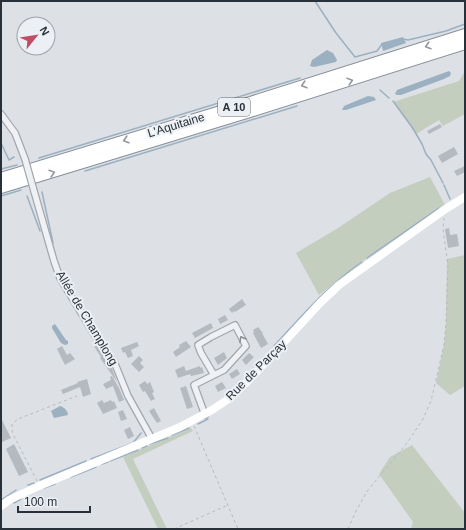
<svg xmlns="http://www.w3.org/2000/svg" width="466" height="530" font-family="Helvetica,sans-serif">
  <rect width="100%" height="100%" fill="#dde0e5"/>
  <!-- green -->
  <g fill="#c4cebf">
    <path d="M465,71V114L443,126L439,120L416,134L393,102L459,81Z"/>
    <path d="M430,177L445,205L357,265L319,295L296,253L338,228L390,193Z"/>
    <path d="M465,255V386L450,395L436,383L444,345L446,323L447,259Z"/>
    <path d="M191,428L193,431L133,459L167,529H158L123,457Z"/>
    <path d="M412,445L465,513V529H411L413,522L379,474L390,457Z"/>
  </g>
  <!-- water -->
  <g fill="#9bb0c1">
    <path d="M403,37L406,43L383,51L381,43Z"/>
    <path d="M327,50L333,53L337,60L336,62L314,67L310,66L312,60Z"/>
    <path d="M449,71L451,73L450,76L444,79L401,95H397L395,94L397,90Z"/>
    <path d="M368,96L374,97L376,100L346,110H342L344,106Z"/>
    <path d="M55,324L66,340L68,341V344L65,345L61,343L52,328V326Z"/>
    <path d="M60,406C64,407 68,411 68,415L54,418L51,411Z"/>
  </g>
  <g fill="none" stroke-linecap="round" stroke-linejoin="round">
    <!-- stream -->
    <g stroke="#9bb0c1" stroke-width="1.5">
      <path d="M315,1L336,33L355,57L377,51L382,44"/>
      <path d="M403,39L408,40L446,31L465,24"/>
      <path d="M380,90L389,98"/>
      <path d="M393,101L412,127L422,144L426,154L431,160L443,183"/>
      <path d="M1,143L9,160L14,157"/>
      <path d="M39,158L300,78"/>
      <path d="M1,169L17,165"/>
      <path d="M85,171L297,106"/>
      <path d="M444,185L450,199"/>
      <path d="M42,192L53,243"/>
      <path d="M1,196L21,190"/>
      <path d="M27,196L40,231"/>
      <path d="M367,258L439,208"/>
      <path d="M274,346C302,316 328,285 362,262"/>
      <path d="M198,424L208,419"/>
      <path d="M172,435L189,428"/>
      <path d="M150,444L168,438"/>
      <path d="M142,448L147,446"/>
      <path d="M91,459L133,443L141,433"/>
      <path d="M110,461L138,450"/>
      <path d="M102,464L108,462"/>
      <path d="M71,477L96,467"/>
      <path d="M40,480L86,461"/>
      <path d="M28,485L34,483"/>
      <path d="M44,488L55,484"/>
      <path d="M1,500L16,490"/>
      <path d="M14,503L21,499"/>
    </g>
  </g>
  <!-- building -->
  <g fill="#b5bac1">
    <path d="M440,124L442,127L429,134L427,131Z"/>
    <path d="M454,147L458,154L442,163L438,156Z"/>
    <path d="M465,166V172L457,176L454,171Z"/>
    <path d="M449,228L450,235L457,234L459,246L448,248L445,229Z"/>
    <path d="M242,299L246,305L235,312L234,311L232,313L229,309Z"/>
    <path d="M225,315L228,320L220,324L218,319Z"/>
    <path d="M211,323L213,328L195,338L192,333Z"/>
    <path d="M258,327L263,333H262L268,344L261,348L253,333L254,332L253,330Z"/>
    <path d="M186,341L191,347L176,357L173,352L180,347L179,345Z"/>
    <path d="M137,342L139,346L131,350L133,356L128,358L125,352L123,353L121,348Z"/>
    <path d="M96,344L111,366L117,382L100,358L101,357L95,348L94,345Z"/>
    <path d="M62,346L67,355L70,353L75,359L65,365L57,349Z"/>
    <path d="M224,352L227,358L218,365L214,358Z"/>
    <path d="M249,353L254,357L246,365L242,360Z"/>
    <path d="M139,356L143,360L140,363L144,367L139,372L131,364Z"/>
    <path d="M184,366L186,371L200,366V368L202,367L204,373L191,376L190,374L178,378L175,370Z"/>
    <path d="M237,369L240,374L232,379L229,374Z"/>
    <path d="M112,376L119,388L124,400L119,402L113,386L106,389L103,384L111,380L110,377Z"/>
    <path d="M87,379L91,394L83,397L80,387L63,394L61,390L78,383L77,382Z"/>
    <path d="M145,381L147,384L150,382L154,392L152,393L155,399L151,401L145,391L143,392L139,385Z"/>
    <path d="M222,382L226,388L218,392L215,386Z"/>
    <path d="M186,386L193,407L187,409L180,388Z"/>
    <path d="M102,400L104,403L111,400L112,402L114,401L117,408L103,414L97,403Z"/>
    <path d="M154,408L161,421L157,423L149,411Z"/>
    <path d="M123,410L127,419L121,421L118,412Z"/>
    <path d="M1,418L11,438L2,442L1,439Z"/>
    <path d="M130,427L134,436L128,439L124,430Z"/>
    <path d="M14,444L28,472L19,476L6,449Z"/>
  </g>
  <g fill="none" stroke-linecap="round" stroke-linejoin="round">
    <!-- street casing -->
    <g stroke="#a3a8ae" stroke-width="8">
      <g id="street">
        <path d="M1,114L15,133L25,159"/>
        <path d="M34,191L54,261L60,278L94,334L115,364L128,396L152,439"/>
        <path d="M205,415L194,385L224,370L246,346L235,325L211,337L198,345L201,353L214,375"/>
      </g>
    </g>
    <!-- highway casing -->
    <g stroke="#868f9a" stroke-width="12">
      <g id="highway">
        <path d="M1,178L247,103L465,34"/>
        <path d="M1,188L250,112L465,44"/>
      </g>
    </g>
    <!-- path -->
    <g stroke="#b7bbc0" stroke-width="1" stroke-dasharray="3 3" stroke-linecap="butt">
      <path d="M194,426L238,529"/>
      <path d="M37,481L13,434L12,430V424L18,419L77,396"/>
      <path d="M174,529L228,505"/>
      <path d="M348,529L357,509L368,490L407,443L423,419L431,401L444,345L446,323L448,265L443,229L444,218"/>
    </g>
    <!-- street -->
    <use href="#street" stroke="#eff1f4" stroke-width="5.5"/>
    <!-- secondary -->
    <path stroke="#fff" stroke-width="8" d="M1,506L9,500L39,486L180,427L212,410L230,398L249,380L320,303L339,285L444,210L465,197"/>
    <!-- highway -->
    <use href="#highway" stroke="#fff" stroke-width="10"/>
    <!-- street-bridge casing -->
    <g stroke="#a3a8ae" stroke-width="8" stroke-linecap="butt">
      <path id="street-bridge" d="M25,159L34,191"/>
    </g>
    <!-- street-bridge -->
    <use href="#street-bridge" stroke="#eff1f4" stroke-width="5.5"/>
  </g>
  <!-- one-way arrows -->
  <defs><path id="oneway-chevron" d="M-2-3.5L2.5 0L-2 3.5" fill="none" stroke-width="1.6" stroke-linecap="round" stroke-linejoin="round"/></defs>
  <g stroke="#94989c">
    <use href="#oneway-chevron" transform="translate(428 46) rotate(162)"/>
    <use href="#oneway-chevron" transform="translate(350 81) rotate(-18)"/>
    <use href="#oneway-chevron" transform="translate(304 85) rotate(163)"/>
    <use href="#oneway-chevron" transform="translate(126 140) rotate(163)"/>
    <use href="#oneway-chevron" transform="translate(52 173) rotate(-17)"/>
  </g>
  <use stroke="#8c9096" href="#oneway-chevron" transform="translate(242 339) rotate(-119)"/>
  <g text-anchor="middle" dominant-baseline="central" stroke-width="4" stroke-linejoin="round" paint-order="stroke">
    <!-- shield labels -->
    <rect fill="#eceff3" stroke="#636971" stroke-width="1" x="218" y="98" width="32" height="18" rx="3"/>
    <g font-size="11" font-weight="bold" fill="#283039">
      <text x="234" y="107">A 10</text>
    </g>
    <!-- street labels -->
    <g font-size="12" fill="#283039" stroke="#eceff3">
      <text transform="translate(176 125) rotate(-17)">L'Aquitaine</text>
      <text transform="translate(87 318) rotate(59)">Allée de Champlong</text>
      <text transform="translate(256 370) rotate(-45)">Rue de Parçay</text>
    </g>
  </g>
  <!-- border -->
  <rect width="466" height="530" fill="none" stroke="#283039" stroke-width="4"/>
  <!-- north arrow -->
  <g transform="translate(36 36) rotate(60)"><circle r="19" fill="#eceff3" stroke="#9ea3a9"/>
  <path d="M0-3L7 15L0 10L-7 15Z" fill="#bd4e66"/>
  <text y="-6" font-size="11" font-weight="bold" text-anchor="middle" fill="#283039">N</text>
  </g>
  <!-- scale -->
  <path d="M18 506v6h72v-6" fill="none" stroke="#283039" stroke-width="2"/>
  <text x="24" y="506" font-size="12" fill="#283039" stroke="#eceff3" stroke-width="3" paint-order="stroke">100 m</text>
</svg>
